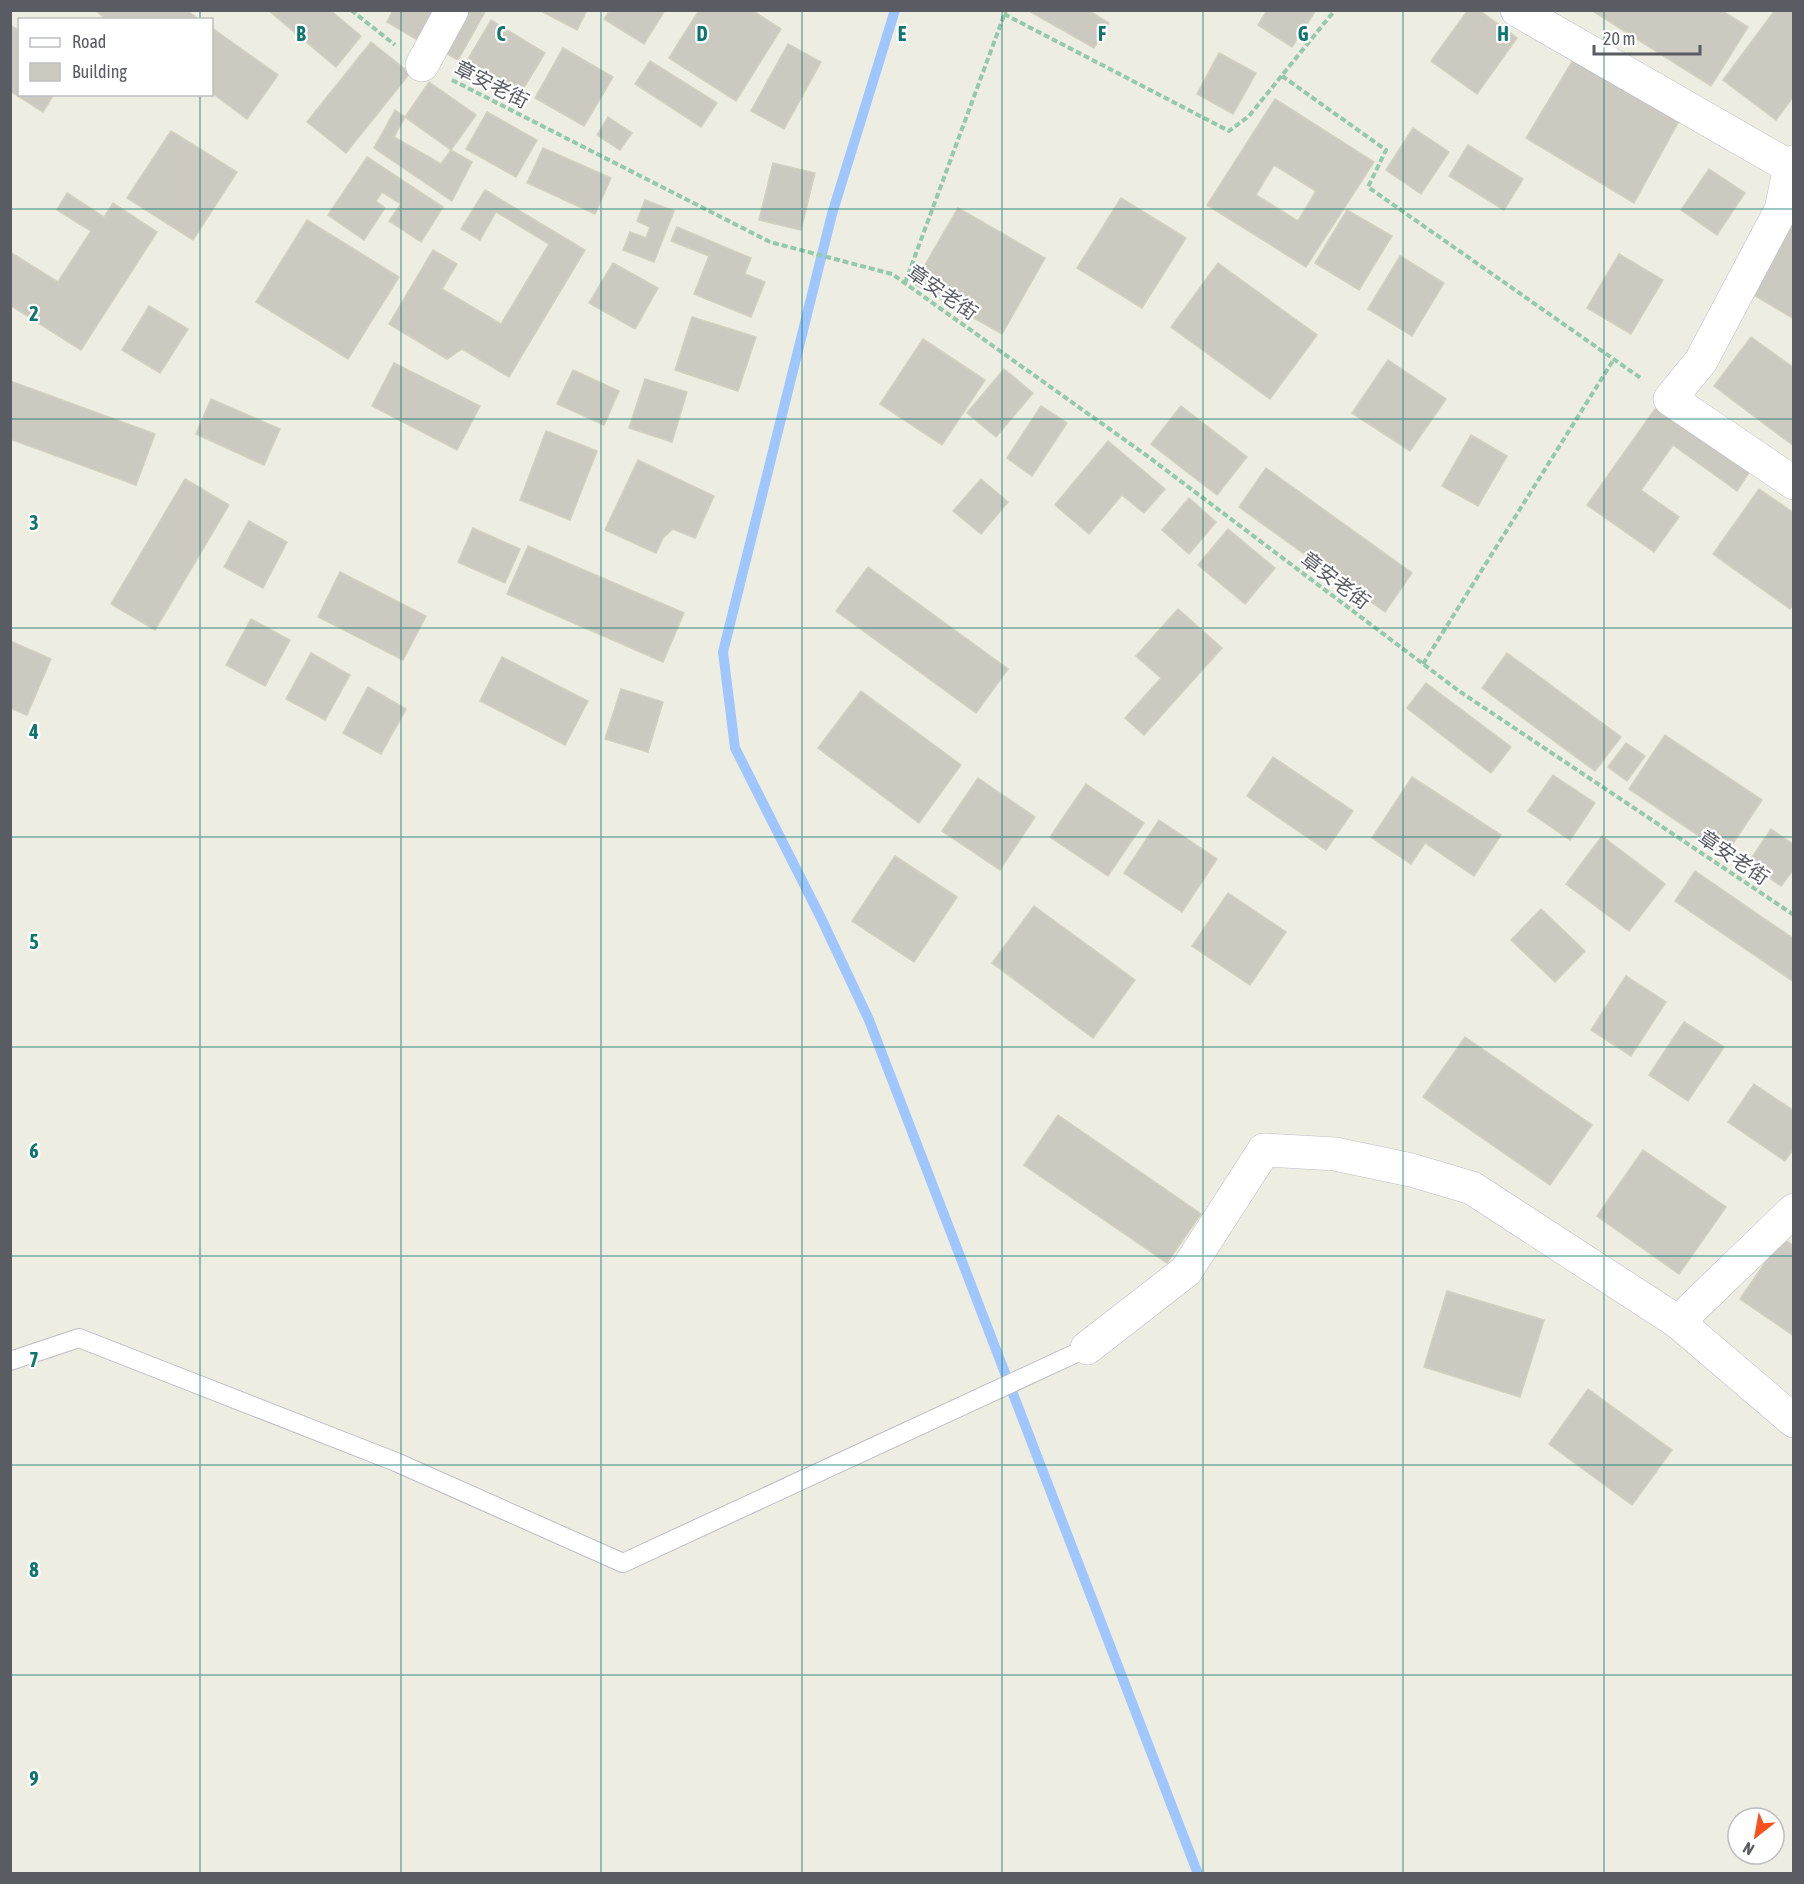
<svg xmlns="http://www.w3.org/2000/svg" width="1804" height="1884" font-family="'Asap Condensed','Noto Sans SC',sans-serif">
  <rect width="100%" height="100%" fill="#eeede1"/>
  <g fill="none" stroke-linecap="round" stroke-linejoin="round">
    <!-- stream -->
    <path stroke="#a0c6ff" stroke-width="10" d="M895,10L832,214L723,652L735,748L821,918L869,1020L1198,1874"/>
  </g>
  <!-- building -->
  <g fill="#cbc9c0" stroke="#d3d0bf" stroke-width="1.5" fill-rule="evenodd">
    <path d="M95,10H187L199,20H107Z"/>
    <path d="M268,10H330L361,36L336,67Z"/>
    <path d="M393,10H437L419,41L387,22Z"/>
    <path d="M458,10H486L458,60L436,48Z"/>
    <path d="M539,10H587L577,30Z"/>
    <path d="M610,10H665L644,44L604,19Z"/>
    <path d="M699,10H752L781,29L736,101L669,58Z"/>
    <path d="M1088,10L1109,23L1094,48L1029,11Z"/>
    <path d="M1267,10H1316L1292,47L1258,25Z"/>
    <path d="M1468,10H1479L1517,38L1477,94L1431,61Z"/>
    <path d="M1591,10H1721L1748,27L1711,86Z"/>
    <path d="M1775,10H1794V96L1776,120L1723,80Z"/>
    <path d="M491,20L545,53L519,96L465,64Z"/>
    <path d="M10,25L20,31V94H54L43,112L10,91Z"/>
    <path d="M212,28L278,75L247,119L212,93Z"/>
    <path d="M371,42L410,73L346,153L307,122Z"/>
    <path d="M788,44L821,62L784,129L751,111Z"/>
    <path d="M563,48L613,77L584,126L535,98Z"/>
    <path d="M1219,53L1256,73L1233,114L1197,94Z"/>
    <path d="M1573,60L1679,121L1634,203L1526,138Z"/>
    <path d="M650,61L717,103L701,127L635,84Z"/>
    <path d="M429,82L476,115L451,150L405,117Z"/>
    <path d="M1275,99L1374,162L1306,267L1207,205ZM1274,165L1316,191L1298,221L1256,195Z"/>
    <path d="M395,110L405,117L394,137L441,164L451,150L472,162L452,201L374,148Z"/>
    <path d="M487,112L537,140L516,177L466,149Z"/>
    <path d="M608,117L632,133L620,150L597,135Z"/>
    <path d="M1413,128L1449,152L1421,194L1386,170Z"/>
    <path d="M171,131L237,172L193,240L127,198Z"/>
    <path d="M1468,145L1523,179L1504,210L1449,176Z"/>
    <path d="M543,148L611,178L595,214L527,183Z"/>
    <path d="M367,157L443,207L421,242L389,221L401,204L382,192L376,201L385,208L364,240L328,215Z"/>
    <path d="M773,163L815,173L801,230L759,220Z"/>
    <path d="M1709,169L1745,193L1717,235L1681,210Z"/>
    <path d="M485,190L585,250L509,377L462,349L447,359L389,324L433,250L457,264L442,289L501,324L549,244L496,212L480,240L461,229Z"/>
    <path d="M67,193L104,217L113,203L157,232L81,350L10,305V252L58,282L91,231L57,210Z"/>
    <path d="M1121,198L1186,238L1142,308L1077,268Z"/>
    <path d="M645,200L674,211L654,262L623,250L630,232L646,238L650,227L637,221Z"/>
    <path d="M958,208L1045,258L1002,334L914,284Z"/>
    <path d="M1347,210L1392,236L1359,290L1315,263Z"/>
    <path d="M1794,213V319L1747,291Z"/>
    <path d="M307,220L399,277L348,359L256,302Z"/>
    <path d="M677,227L751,258L745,274L765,282L751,317L694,294L709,256L671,241Z"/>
    <path d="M1619,254L1663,280L1631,334L1587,308Z"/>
    <path d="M1400,256L1444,283L1412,336L1368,309Z"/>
    <path d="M613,263L658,288L635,329L589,303Z"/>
    <path d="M1218,263L1317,335L1270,399L1171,327Z"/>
    <path d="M149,306L188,329L160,373L122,350Z"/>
    <path d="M692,317L756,337L738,391L675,370Z"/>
    <path d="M1751,337L1794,368V446L1714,386Z"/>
    <path d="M923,339L985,380L942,445L880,404Z"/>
    <path d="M1388,360L1446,399L1410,451L1352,413Z"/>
    <path d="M394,363L480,406L457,450L372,406Z"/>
    <path d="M1004,369L1033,393L996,437L967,413Z"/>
    <path d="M573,370L619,391L604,425L557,404Z"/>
    <path d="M645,379L687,392L672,442L629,428Z"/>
    <path d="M10,381L155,434L136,485L10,439Z"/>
    <path d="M211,399L280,429L264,465L196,434Z"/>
    <path d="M1041,406L1067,423L1032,476L1007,458Z"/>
    <path d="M1181,406L1247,457L1217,495L1151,444Z"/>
    <path d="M1657,406L1750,471L1737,491L1673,445L1641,490L1679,517L1654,552L1587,505Z"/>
    <path d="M546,431L597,451L570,520L520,500Z"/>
    <path d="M1471,435L1507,456L1478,506L1442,486Z"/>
    <path d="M1108,441L1165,489L1144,513L1122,495L1089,534L1055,505Z"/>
    <path d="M638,460L714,496L695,538L673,529L663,538L656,553L605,530Z"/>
    <path d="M1266,468L1412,573L1385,612L1239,507Z"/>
    <path d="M185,479L229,505L155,630L111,604Z"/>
    <path d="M981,479L1008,502L981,534L953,511Z"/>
    <path d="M1759,489L1794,513V604L1790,609L1713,554Z"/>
    <path d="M1189,498L1216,522L1189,554L1162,530Z"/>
    <path d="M249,521L287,542L263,588L224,567Z"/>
    <path d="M473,528L520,549L505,583L458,562Z"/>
    <path d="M1228,529L1275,568L1245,604L1198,565Z"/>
    <path d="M528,546L684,613L663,662L507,594Z"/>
    <path d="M868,567L1008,669L976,713L836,611Z"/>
    <path d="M340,572L426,616L403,660L318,617Z"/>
    <path d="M1178,609L1222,648L1144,735L1125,718L1161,678L1136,656Z"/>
    <path d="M251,619L290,640L265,686L226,665Z"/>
    <path d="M10,641L51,659L27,715L10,708Z"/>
    <path d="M311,653L350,675L325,720L286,699Z"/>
    <path d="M1507,653L1621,737L1595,771L1482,688Z"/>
    <path d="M502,657L588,701L565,745L480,701Z"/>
    <path d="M1426,683L1511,747L1491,773L1407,708Z"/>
    <path d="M368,687L406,709L381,754L343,733Z"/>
    <path d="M621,689L663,702L648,752L605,739Z"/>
    <path d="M861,691L961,765L919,823L818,748Z"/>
    <path d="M1665,735L1762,800L1726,854L1629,789Z"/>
    <path d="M1626,743L1645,756L1627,781L1608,767Z"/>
    <path d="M1273,757L1353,811L1326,850L1247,796Z"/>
    <path d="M1553,775L1595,803L1570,840L1528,811Z"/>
    <path d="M1412,777L1501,835L1474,876L1425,843L1411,864L1372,838Z"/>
    <path d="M978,778L1035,817L1000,870L942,831Z"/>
    <path d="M1086,784L1144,823L1108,876L1050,837Z"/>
    <path d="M1159,820L1217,859L1182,912L1124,873Z"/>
    <path d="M1771,829L1794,845V869L1781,886L1748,863Z"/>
    <path d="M1602,836L1665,884L1629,931L1566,884Z"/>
    <path d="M895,856L957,897L914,962L852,921Z"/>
    <path d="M1695,871L1794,939V982L1675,901Z"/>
    <path d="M1228,893L1286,932L1250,985L1192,946Z"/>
    <path d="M1034,906L1135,980L1093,1038L992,963Z"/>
    <path d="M1541,909L1585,951L1555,982L1511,940Z"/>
    <path d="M1626,976L1666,1002L1631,1056L1591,1030Z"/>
    <path d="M1684,1022L1724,1047L1688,1101L1649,1075Z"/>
    <path d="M1465,1037L1592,1125L1550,1185L1423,1097Z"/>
    <path d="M1754,1084L1794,1111V1148L1785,1161L1728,1122Z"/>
    <path d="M1058,1115L1201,1214L1167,1263L1024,1165Z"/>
    <path d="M1643,1150L1726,1207L1679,1274L1597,1216Z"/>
    <path d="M1782,1238L1794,1246V1336L1740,1299Z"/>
    <path d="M1447,1291L1544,1320L1520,1397L1424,1367Z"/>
    <path d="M1588,1389L1672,1450L1632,1505L1549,1444Z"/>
  </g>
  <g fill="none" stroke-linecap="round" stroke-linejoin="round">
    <!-- lane casing -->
    <g stroke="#bcbdc4" stroke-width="20">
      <path id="lane" d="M10,1361L79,1338L396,1462L623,1563L1087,1348"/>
    </g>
    <!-- street casing -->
    <g stroke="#bcbdc4" stroke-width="34">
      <g id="street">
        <path d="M1517,10L1790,167L1794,162"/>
        <path d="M422,65L452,10"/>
        <path d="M1790,167L1781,210L1701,361L1670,399L1794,483"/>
        <path d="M1678,1322L1794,1210"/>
        <path d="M1087,1348L1186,1271L1264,1150L1335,1154L1411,1170L1472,1188L1678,1322L1794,1421"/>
      </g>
    </g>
    <!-- path -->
    <g stroke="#94c9ab" stroke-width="4" stroke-dasharray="6 3" stroke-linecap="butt">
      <path d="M351,10L395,45"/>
      <path d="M1004,14L1229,131L1249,116L1335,10"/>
      <path d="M1282,76L1386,150L1368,187L1642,379"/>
      <path d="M452,80L770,242L892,274L1146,455L1459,691L1794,915"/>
      <path d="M905,283L1006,10"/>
      <path d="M1423,664L1614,359"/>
    </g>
    <!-- lane -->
    <use href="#lane" stroke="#fff" stroke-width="18"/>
    <!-- street -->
    <use href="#street" stroke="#fff" stroke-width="33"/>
  </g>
  <!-- grid -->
  <path fill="none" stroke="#0f766e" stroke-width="1.5" stroke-opacity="0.55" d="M200,10V20M401,10V1874M601,10V1874M802,10V1874M1002,10V1874M1203,10V1874M1403,10V1874M1604,10V1874M200,94V1874M10,209H1794M10,419H1794M10,628H1794M10,837H1794M10,1047H1794M10,1256H1794M10,1465H1794M10,1675H1794"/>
  <g text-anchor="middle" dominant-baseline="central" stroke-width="4.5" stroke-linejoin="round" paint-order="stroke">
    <!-- street labels -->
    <g font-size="20" fill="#5a5c64" stroke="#fff">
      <text transform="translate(492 84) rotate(27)">章安老街</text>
      <text transform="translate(943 292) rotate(35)">章安老街</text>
      <text transform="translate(1336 580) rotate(37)">章安老街</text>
      <text transform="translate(1734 857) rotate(34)">章安老街</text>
    </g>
  </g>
  <g font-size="20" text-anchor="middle" font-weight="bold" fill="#0f766e" stroke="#fff" stroke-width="4.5" stroke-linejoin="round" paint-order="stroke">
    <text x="301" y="41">B</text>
    <text x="501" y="41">C</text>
    <text x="702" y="41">D</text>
    <text x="902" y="41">E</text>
    <text x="1102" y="41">F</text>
    <text x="1303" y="41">G</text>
    <text x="1503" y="41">H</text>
    <text x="34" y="321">2</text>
    <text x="34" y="530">3</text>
    <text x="34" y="739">4</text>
    <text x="34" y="949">5</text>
    <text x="34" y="1158">6</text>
    <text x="34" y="1367">7</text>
    <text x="34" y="1577">8</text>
    <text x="34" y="1786">9</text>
  </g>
  <!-- border -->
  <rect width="1804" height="1884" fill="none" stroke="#5a5c64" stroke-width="24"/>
  <!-- legend -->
  <rect x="18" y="18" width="195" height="78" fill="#ffffff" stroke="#bdbec1" stroke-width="1.5"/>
  <rect x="30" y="38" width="30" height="9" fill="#ffffff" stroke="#bdbec1" stroke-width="1.5"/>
  <text x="72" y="48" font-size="18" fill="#5a5c64">Road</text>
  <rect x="30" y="63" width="30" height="18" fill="#cbc9c0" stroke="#bdbec1" stroke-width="1.5"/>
  <text x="72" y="78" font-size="18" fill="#5a5c64">Building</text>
  <!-- north arrow -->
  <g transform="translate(1756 1836) rotate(211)"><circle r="28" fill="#ffffff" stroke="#bdbec1" stroke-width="1.5"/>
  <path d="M0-4.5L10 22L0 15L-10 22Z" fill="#f9511d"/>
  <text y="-9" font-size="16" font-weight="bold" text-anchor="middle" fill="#5a5c64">N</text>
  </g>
  <!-- scale -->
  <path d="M1594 45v9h106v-9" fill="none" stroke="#5a5c64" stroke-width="3"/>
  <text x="1603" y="45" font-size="18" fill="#5a5c64" stroke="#ffffff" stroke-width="4.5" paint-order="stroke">20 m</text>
</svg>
